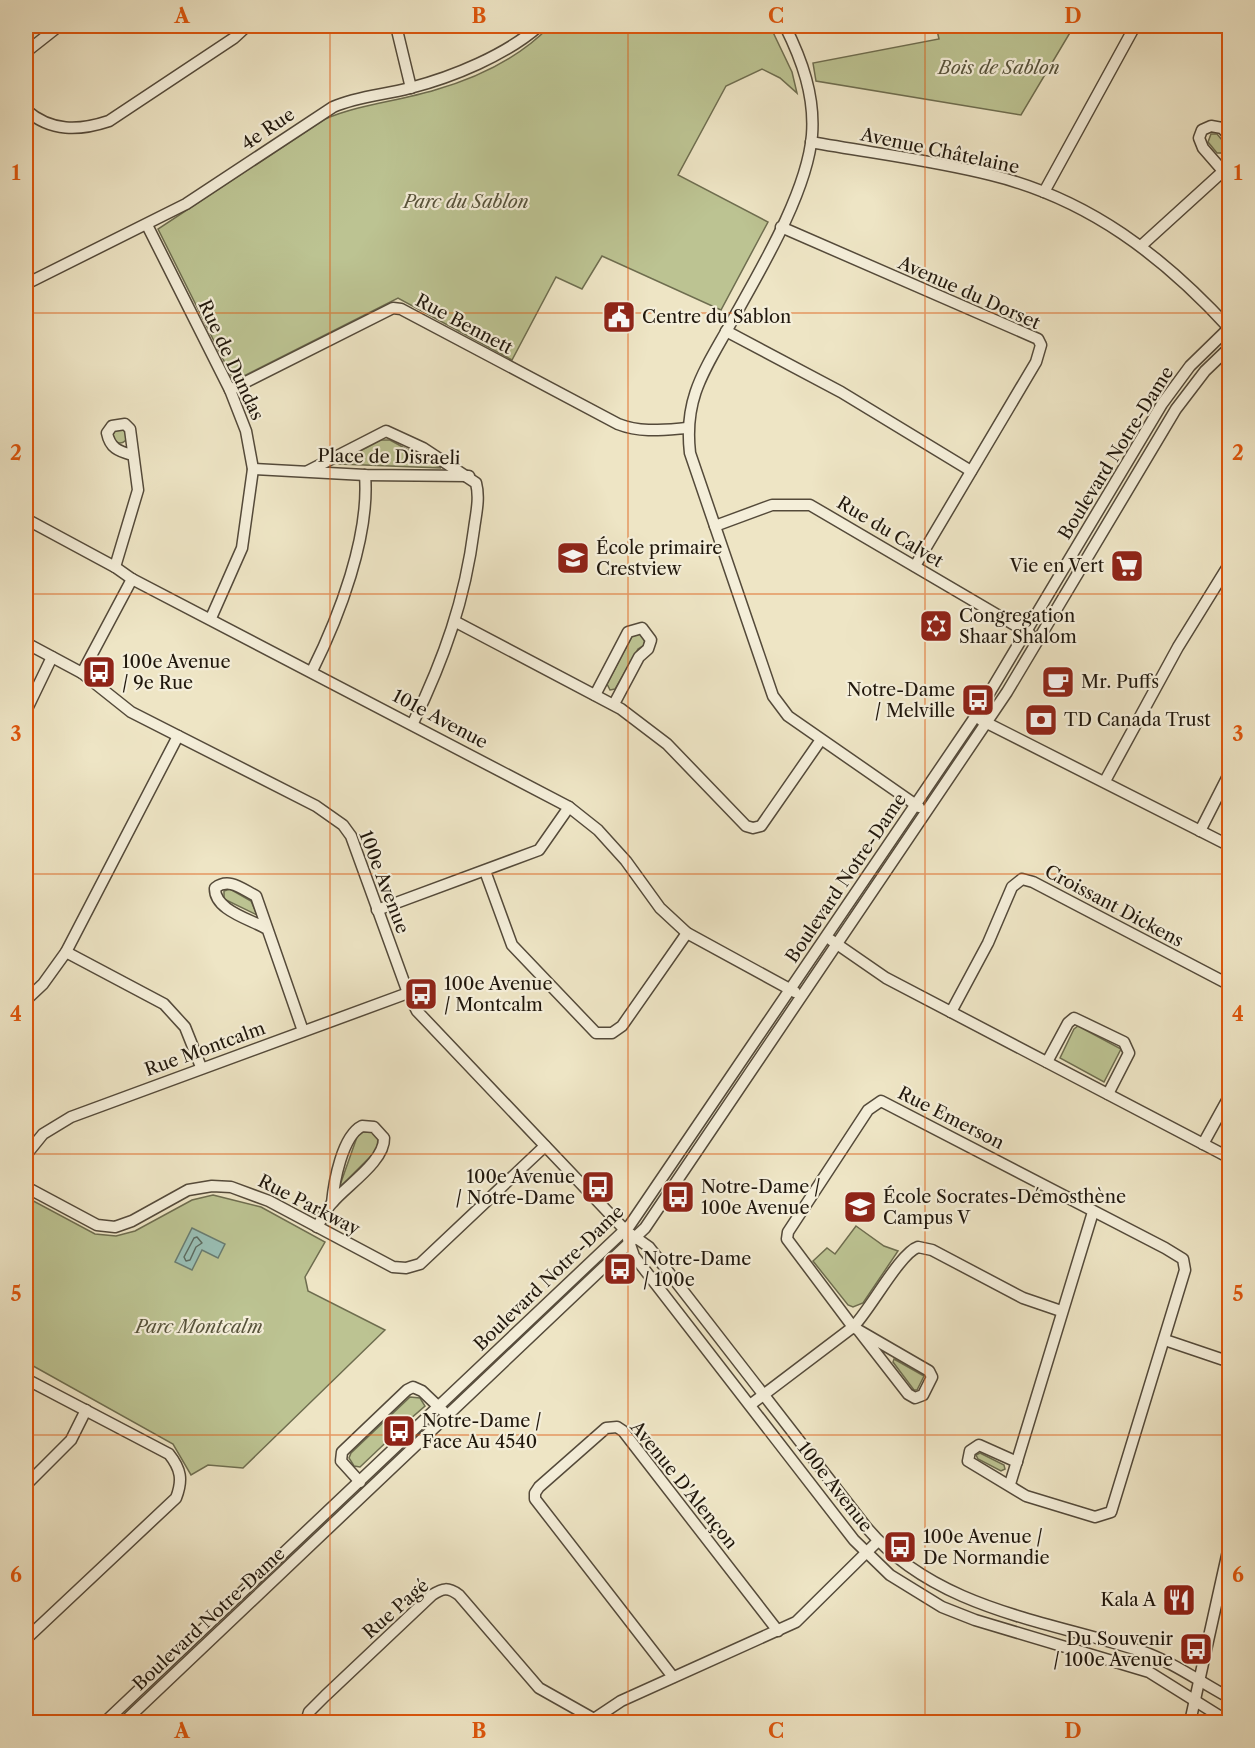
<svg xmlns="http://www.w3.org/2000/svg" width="1255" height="1748" font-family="'Libre Caslon Text',serif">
  <rect width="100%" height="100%" fill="#eee5c5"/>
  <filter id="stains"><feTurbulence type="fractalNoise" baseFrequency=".00333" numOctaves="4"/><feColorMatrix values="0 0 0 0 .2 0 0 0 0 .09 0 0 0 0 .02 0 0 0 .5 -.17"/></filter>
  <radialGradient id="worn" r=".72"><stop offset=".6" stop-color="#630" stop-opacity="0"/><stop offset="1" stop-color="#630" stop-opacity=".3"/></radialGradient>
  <!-- green -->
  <g fill="#bcc392" stroke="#6e6d4f" stroke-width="1.5">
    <path d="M550,26H770L792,72L797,93L780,78L762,69L726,86L678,175L768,222L721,310L602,256L582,289L556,277L512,360L398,298L234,381L158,229L325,119C360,104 399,101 435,90C477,78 520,57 550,26Z"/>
    <path d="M936,26H1074L1021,115L816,81L813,63L939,39Z"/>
    <path d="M1211,134H1217L1227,146L1225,153H1217L1208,142Z"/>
    <circle cx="120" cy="436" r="7"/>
    <path d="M381,440H390L441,468L339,464V462Z"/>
    <path d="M639,633L645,638L644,645L638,649L615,689L610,690L607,684L632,636Z"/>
    <path d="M230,889L251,901L257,915L224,899V891Z"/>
    <path d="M1078,1026L1121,1049L1104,1082L1060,1058L1074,1029Z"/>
    <path d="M363,1132H372L378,1137L377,1150L339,1188L357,1137Z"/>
    <path d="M213,1195L261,1207L325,1242L305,1277L308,1291L385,1330L243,1468L208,1465L191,1475L173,1444L26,1362V1197L95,1234L116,1236L135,1231L192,1200Z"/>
    <path d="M856,1226L884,1246L898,1251L863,1303L853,1307L848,1305L813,1261L827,1248L835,1254Z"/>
    <path d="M894,1359L924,1376L917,1390H914L893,1362Z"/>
    <path d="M410,1397L420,1398L425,1406L402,1426L400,1424L396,1428L398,1431L360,1467L354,1466L349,1458L351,1453Z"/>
    <path d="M980,1453L1004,1465L1005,1469L1001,1471L978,1459L976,1455Z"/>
  </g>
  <!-- water -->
  <path fill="#99bfb5" stroke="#697c71" stroke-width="1.5" d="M192,1228L225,1244L218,1258L202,1250L192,1270L175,1262Z"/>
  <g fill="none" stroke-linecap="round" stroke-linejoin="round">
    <!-- shore -->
    <path stroke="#5c6b60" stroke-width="1.5" d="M197,1237L202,1243L196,1247L190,1260L186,1261L184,1257L194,1238Z"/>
    <!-- minor casing -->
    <g stroke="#544a3a" stroke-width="13">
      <g id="minor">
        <path d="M396,26L411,88"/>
        <path d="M785,26C802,60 815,96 812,135C807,195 756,277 727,330C702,374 684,401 690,453L773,696L788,716L919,807"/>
        <path d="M26,52L59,26"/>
        <path d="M26,110C51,132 79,131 109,121L234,38L247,26"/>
        <path d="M811,142C871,153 932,160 991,175C1089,199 1163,256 1230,329"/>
        <path d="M1223,171L1203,148L1199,138L1202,130L1211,126L1222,128L1230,137"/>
        <path d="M1044,192L1135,26"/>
        <path d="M147,225L230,390L246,431L253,469L242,548L211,618"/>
        <path d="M781,227L1038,339L1041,345L1036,362L915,566"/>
        <path d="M1142,245L1230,165"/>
        <path d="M26,284L186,204L333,107C358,96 384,95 410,88C453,77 506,55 539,26"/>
        <path d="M726,331L841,392L971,471"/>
        <path d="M230,390L393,308L401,309L618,424C641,433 662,430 687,428"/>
        <path d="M253,469L365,475L469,476"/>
        <path d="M308,471L386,431L423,448L476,483C480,498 476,514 474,529C465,600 444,659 413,723"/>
        <path d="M26,519L115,567L132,579L569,807L598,830L626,861L660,908L687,933L795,992"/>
        <path d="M715,526L772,505H810L1030,634"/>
        <path d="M115,567L138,490L130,429L125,424L112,426L107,433C110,448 118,451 132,455"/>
        <path d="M456,622L621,709L667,744L746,826L753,828L761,826L820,741"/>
        <path d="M26,643L82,673L131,712L316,806L343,825L351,836L408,993L417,1011L625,1230L649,1247L867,1528C936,1609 1045,1620 1141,1651C1173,1662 1200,1682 1230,1698"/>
        <path d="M312,671C339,617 370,536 365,475"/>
        <path d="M82,673L132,579"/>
        <path d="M595,695L628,632L642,628L651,640L648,649L639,657L614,704"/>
        <path d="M26,711L52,657"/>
        <path d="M981,720L1230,846"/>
        <path d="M1105,781L1178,647L1230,563"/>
        <path d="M1200,831L1230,772"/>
        <path d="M485,871L512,945L596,1033H612L622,1026L687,933"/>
        <path d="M377,910L539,850L569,807"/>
        <path d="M267,929C250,919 214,910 215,888C229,877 242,889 256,896L303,1031"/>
        <path d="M831,940L886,978L1230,1158"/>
        <path d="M66,952L164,1004L185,1027L201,1067"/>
        <path d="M26,1000L43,984L66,952L178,736"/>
        <path d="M951,1012L988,943L1012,887L1022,879L1033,882L1230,985"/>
        <path d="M1047,1062L1068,1023L1074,1018L1124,1042L1129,1053L1108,1094"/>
        <path d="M1203,1144L1230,1095"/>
        <path d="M26,1155L43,1134L71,1117L408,993"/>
        <path d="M26,1187L97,1225L115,1227L132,1221L188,1190L212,1186L231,1187L269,1201L393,1267L406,1268L420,1264L545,1146"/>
        <path d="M317,1227C322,1219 326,1209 332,1203C346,1186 385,1161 384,1138L374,1127L362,1126C342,1136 334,1182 332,1203"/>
        <path d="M628,1239L634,1256L854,1540L890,1575L942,1607L975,1620L1149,1672L1229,1722"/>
        <path d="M859,1331L908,1394L915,1398L923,1395L932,1377L929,1371L853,1327L787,1239L788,1232L868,1110L881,1101L1165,1248L1183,1259L1185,1270L1111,1512L1095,1517L1026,1496L968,1461L970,1451L979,1445L1017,1462"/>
        <path d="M1165,1340L1230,1362"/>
        <path d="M26,1379L169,1454C181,1469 183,1480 176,1498L26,1639"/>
        <path d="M750,1405L853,1327C870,1310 900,1253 918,1247L932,1250L1023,1298L1061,1311"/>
        <path d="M360,1482L341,1461L342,1452L407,1390L413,1387L422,1391L443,1411"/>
        <path d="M1010,1484L1093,1212"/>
        <path d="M26,1485L71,1440L86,1410"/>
        <path d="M673,1677L535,1499V1493L539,1487L606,1428L617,1427L623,1431L778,1631"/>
        <path d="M105,1722L630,1225L975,717L1162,404L1190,366L1230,327"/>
        <path d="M124,1722L645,1228L1007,692L1176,409L1205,371L1230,347"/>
        <path d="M306,1722L309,1712L325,1696L432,1595C443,1588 448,1587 459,1595L539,1688L594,1719"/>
        <path d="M593,1722L594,1719L621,1701L796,1622L878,1541"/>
        <path d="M1190,1722L1230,1542"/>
      </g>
    </g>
    <!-- minor -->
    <use href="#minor" stroke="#f4eed9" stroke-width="10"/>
  </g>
  <!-- grid -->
  <path fill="none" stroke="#de560c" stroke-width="1.5" stroke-opacity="0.55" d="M330,26V1722M628,26V1722M925,26V1722M26,313H1230M26,594H1230M26,874H1230M26,1154H1230M26,1435H1230"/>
  <!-- icons -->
  <defs>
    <g id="civic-square" transform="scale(1.725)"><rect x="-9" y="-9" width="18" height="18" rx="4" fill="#8f2418" stroke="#f4eed9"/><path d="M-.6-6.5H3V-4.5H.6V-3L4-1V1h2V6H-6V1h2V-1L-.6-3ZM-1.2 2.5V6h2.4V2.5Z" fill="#fff"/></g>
    <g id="school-square" transform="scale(1.725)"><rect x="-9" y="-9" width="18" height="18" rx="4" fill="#8f2418" stroke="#f4eed9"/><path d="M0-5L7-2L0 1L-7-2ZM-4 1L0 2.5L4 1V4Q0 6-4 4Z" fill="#fff"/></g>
    <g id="supermarket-square" transform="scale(1.725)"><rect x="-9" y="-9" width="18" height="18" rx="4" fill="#8f2418" stroke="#f4eed9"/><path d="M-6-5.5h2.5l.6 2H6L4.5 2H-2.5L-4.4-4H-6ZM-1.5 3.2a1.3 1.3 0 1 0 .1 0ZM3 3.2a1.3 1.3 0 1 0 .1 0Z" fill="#fff"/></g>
    <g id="synagogue-square" transform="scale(1.725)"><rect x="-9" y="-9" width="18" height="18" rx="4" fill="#8f2418" stroke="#f4eed9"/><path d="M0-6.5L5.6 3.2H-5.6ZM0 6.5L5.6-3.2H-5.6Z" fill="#fff"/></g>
    <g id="bus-square" transform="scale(1.725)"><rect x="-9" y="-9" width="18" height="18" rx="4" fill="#8f2418" stroke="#f4eed9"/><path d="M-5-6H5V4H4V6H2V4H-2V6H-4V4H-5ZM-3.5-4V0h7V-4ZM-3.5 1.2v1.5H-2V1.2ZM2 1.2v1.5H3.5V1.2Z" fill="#fff"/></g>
    <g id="cafe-square" transform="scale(1.725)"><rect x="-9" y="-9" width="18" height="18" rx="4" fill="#8f2418" stroke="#f4eed9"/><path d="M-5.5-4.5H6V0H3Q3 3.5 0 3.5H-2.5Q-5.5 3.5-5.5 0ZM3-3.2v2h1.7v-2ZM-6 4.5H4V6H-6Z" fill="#fff"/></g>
    <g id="bank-square" transform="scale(1.725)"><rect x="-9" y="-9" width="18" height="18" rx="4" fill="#8f2418" stroke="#f4eed9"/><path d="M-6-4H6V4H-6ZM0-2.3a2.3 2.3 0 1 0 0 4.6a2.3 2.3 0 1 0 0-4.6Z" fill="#fff"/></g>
    <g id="restaurant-square" transform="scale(1.725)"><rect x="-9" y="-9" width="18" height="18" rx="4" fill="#8f2418" stroke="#f4eed9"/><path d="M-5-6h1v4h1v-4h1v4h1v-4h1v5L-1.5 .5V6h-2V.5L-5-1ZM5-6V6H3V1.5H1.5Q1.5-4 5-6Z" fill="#fff"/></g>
  </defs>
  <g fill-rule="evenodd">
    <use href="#civic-square" x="619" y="317"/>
    <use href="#school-square" x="573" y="558"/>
    <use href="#supermarket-square" x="1127" y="566"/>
    <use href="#synagogue-square" x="936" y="626"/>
    <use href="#bus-square" x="99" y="672"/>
    <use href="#cafe-square" x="1058" y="682"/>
    <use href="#bus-square" x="978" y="700"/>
    <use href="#bank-square" x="1041" y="720"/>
    <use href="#bus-square" x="421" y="994"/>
    <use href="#bus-square" x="598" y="1187"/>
    <use href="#bus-square" x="678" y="1197"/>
    <use href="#school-square" x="860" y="1207"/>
    <use href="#bus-square" x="620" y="1269"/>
    <use href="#bus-square" x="399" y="1431"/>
    <use href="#bus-square" x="900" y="1547"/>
    <use href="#restaurant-square" x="1179" y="1600"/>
    <use href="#bus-square" x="1196" y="1649"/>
  </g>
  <g text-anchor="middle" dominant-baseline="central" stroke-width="4.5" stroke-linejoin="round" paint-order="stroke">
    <!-- park labels -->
    <g font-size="18" font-style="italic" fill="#57533b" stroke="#f4eed9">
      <text x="999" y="68">Bois de Sablon</text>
      <text x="466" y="202">Parc du Sablon</text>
      <text x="199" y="1327">Parc Montcalm</text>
    </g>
    <!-- street labels -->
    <g font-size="18" fill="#20170c" stroke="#f4eed9">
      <text transform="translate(268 129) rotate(-34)">4e Rue</text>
      <text transform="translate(940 151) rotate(12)">Avenue Châtelaine</text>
      <text transform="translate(969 293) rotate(24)">Avenue du Dorset</text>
      <text transform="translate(464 324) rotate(28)">Rue Bennett</text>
      <text transform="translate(231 360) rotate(65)">Rue de Dundas</text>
      <text transform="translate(1116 453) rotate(-58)">Boulevard Notre-Dame</text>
      <text transform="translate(389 457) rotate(1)">Place de Disraeli</text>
      <text transform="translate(890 532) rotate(31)">Rue du Calvet</text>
      <text transform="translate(440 719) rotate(28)">101e Avenue</text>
      <text transform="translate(846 878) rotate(-56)">Boulevard Notre-Dame</text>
      <text transform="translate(384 882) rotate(69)">100e Avenue</text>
      <text transform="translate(1114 906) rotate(28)">Croissant Dickens</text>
      <text transform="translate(205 1049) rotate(-20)">Rue Montcalm</text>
      <text transform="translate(951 1118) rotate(27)">Rue Emerson</text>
      <text transform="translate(309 1205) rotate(27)">Rue Parkway</text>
      <text transform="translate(549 1278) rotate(-44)">Boulevard Notre-Dame</text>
      <text transform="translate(684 1485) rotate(51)">Avenue D'Alençon</text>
      <text transform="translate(835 1487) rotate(52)">100e Avenue</text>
      <text transform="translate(396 1609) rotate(-41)">Rue Pagé</text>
      <text transform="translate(209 1619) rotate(-43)">Boulevard Notre-Dame</text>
    </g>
    <!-- poi labels -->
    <g font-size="18" fill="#20170c" stroke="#f4eed9" text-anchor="start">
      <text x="642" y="317">Centre du Sablon</text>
      <text x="596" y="548">École primaire<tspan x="596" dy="21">Crestview</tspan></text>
      <text x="1104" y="566" text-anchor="end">Vie en Vert</text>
      <text x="959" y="616">Congregation<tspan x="959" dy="21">Shaar Shalom</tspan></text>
      <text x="122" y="662">100e Avenue<tspan x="122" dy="21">/ 9e Rue</tspan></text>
      <text x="1081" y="682">Mr. Puffs</text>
      <text x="955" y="690" text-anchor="end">Notre-Dame<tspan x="955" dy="21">/ Melville</tspan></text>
      <text x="1064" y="720">TD Canada Trust</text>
      <text x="444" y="984">100e Avenue<tspan x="444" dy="21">/ Montcalm</tspan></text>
      <text x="575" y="1177" text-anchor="end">100e Avenue<tspan x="575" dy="21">/ Notre-Dame</tspan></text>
      <text x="701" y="1187">Notre-Dame /<tspan x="701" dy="21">100e Avenue</tspan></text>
      <text x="883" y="1197">École Socrates-Démosthène<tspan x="883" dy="21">Campus V</tspan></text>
      <text x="643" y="1259">Notre-Dame<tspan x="643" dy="21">/ 100e</tspan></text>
      <text x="422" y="1421">Notre-Dame /<tspan x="422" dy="21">Face Au 4540</tspan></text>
      <text x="923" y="1537">100e Avenue /<tspan x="923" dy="21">De Normandie</tspan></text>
      <text x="1156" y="1600" text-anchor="end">Kala A</text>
      <text x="1173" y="1639" text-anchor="end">Du Souvenir<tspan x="1173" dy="21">/ 100e Avenue</tspan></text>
    </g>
  </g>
  <!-- margin -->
  <rect width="1255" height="1748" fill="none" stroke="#eee5c5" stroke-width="66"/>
  <rect x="33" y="33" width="1189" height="1682" fill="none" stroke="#de560c" stroke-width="2"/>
  <g font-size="20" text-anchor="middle" font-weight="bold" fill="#de560c">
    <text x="182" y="23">A</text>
    <text x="479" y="23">B</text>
    <text x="776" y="23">C</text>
    <text x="1073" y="23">D</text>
    <text x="16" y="180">1</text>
    <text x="1238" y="180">1</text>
    <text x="16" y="460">2</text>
    <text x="1238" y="460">2</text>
    <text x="16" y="741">3</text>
    <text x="1238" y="741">3</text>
    <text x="16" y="1021">4</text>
    <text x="1238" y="1021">4</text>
    <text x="16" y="1301">5</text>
    <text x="1238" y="1301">5</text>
    <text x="16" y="1582">6</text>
    <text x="1238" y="1582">6</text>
    <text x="182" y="1738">A</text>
    <text x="479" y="1738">B</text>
    <text x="776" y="1738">C</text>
    <text x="1073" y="1738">D</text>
  </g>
  <rect width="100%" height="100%" filter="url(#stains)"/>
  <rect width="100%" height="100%" fill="url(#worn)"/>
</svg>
